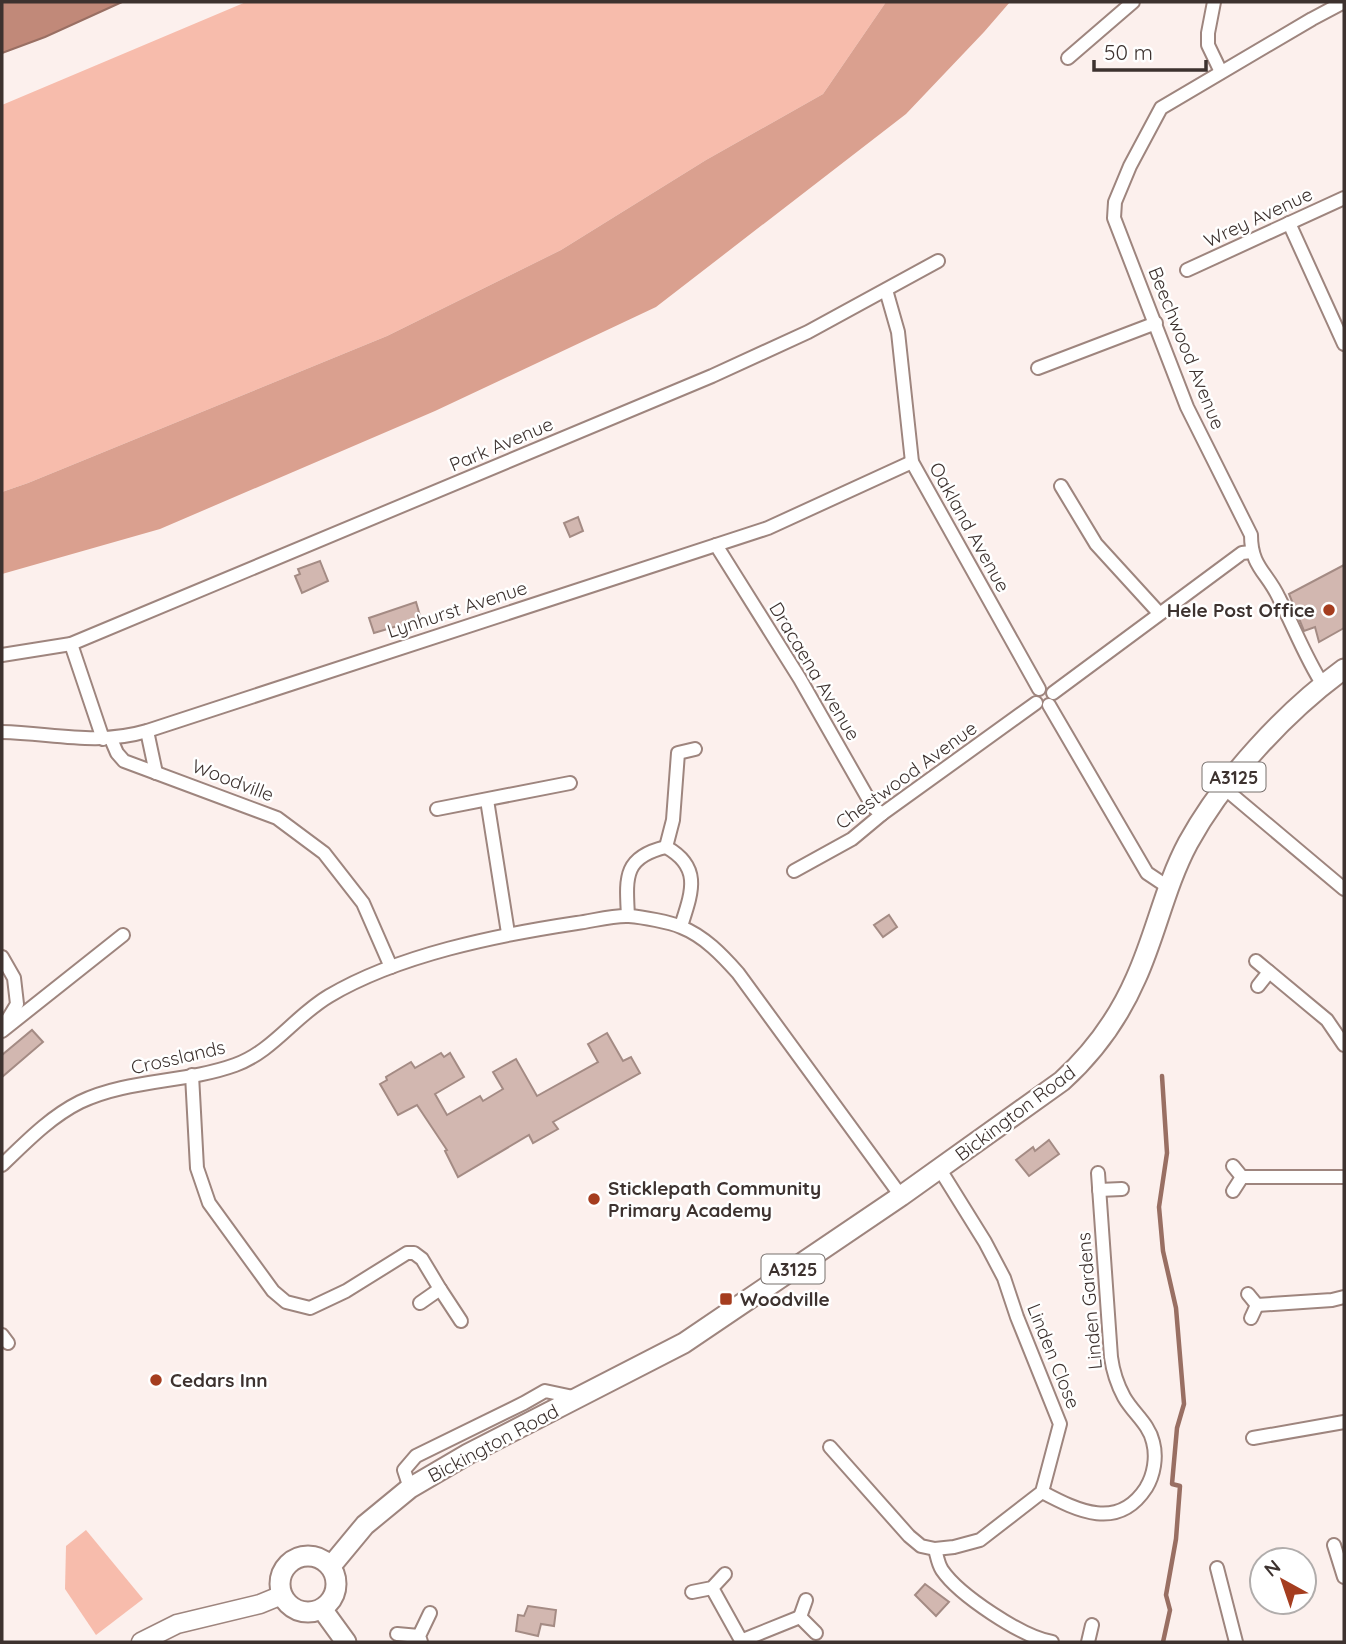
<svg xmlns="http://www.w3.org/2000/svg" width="1346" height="1644" font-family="Quicksand,sans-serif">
  <rect width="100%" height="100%" fill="#fcf0ed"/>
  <!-- green -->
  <g fill="#f7bcac">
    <path d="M246,2H886L823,94L706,160L561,250L387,336L28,483L2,492V105Z"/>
    <path d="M86,1530L143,1599L96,1635L65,1589L66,1546Z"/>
  </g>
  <!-- forest -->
  <path fill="#daa08f" d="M886,2H1010L984,32L906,114L656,307L435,411L160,529L2,574V492L28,483L387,336L561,250L706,160L823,94Z"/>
  <!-- water -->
  <path fill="#c18979" stroke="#996f63" stroke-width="2" d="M2,2H122L45,37L2,53Z"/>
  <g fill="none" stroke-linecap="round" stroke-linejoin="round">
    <!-- stream -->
    <path stroke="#996f63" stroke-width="4.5" d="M1162,1076L1167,1153L1159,1207L1163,1251L1176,1308L1184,1404L1177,1428L1172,1484L1180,1486L1176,1539L1166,1595L1170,1610L1163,1642"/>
  </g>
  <!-- building -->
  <g fill="#d2b7b0" stroke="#a48b84" stroke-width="2">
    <path d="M578,517L583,531L570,537L564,523Z"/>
    <path d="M320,561L328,581L302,593L295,576L300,574L298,569Z"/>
    <path d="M1344,565V628L1319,642L1315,627L1304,631L1289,594Z"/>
    <path d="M416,602L421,619L374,633L369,618Z"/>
    <path d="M889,915L897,927L883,937L874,925Z"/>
    <path d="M32,1030L43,1042L2,1077V1055Z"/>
    <path d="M607,1033L623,1061L631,1057L640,1073L553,1122L558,1129L533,1143L529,1135L458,1177L445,1151L447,1150L417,1105L398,1115L380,1084L387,1080L386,1077L411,1062L415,1068L441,1053L444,1057L450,1053L464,1077L435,1094L447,1115L480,1096L483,1101L503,1089L493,1072L516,1059L537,1096L598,1062L588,1044Z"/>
    <path d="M1049,1140L1059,1154L1029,1176L1016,1160L1033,1147L1035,1151Z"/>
    <path d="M925,1584L949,1602L936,1616L915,1595Z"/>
    <path d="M528,1606L556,1610L554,1626L541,1624L538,1636L516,1631L518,1615L524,1616Z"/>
  </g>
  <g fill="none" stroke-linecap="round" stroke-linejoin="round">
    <!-- minor casing -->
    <g stroke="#9e857e" stroke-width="16">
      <g id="minor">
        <path d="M1214,2L1208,33V45L1221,72"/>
        <path d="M1068,58L1133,2"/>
        <path d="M1289,223L1344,344"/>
        <path d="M1187,270L1344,198"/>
        <path d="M886,290L898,332L912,462L1039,689"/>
        <path d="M1038,368L1156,323"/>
        <path d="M1061,486L1096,544L1159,613"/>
        <path d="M716,545L800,679L873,807L882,814"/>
        <path d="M71,644L103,739"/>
        <path d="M2,655L71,644L712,376L808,332L938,261"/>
        <path d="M1323,685C1305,657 1294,627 1279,598C1267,572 1251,567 1251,535L1187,407L1114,218L1115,202L1130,166L1161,108L1312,19L1344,2"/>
        <path d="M1053,693L1242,553L1251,552"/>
        <path d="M1049,705L1147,873L1168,887"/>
        <path d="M147,731L156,773"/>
        <path d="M2,732C52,733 96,746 147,731L768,528L912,462"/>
        <path d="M111,739L117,753L124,761L277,818L324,853L363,903L391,967"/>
        <path d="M1224,788L1344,889"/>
        <path d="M487,800L508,933"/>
        <path d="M437,809L570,783"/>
        <path d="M666,847L673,820L678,753L695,749"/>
        <path d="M794,871L852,839L882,814L1036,703"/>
        <path d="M628,916C626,878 623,857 666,847C702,867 692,892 681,926"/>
        <path d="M2,957L14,978L17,1004L5,1024"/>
        <path d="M1256,961L1327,1020L1344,1045"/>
        <path d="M1258,986L1269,972"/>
        <path d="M2,1031L123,935"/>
        <path d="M192,1075L197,1168L209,1203L273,1291L286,1302L310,1308L346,1291L407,1253H414L422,1259L440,1289L420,1303"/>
        <path d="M2,1165C26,1142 50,1117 80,1102C128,1079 185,1083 235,1065C272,1052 295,1016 329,996C398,955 497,935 577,923C593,921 613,915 629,916C642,917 670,922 681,927C704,936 722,955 738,973L901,1196"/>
        <path d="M1233,1166L1242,1177H1344"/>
        <path d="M1099,1190L1122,1189"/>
        <path d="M1233,1191L1242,1177"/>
        <path d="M440,1289L461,1321"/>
        <path d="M1248,1294L1257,1305L1251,1318"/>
        <path d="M1257,1305L1332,1300L1344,1297"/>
        <path d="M2,1335L8,1343"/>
        <path d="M1253,1438L1344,1422"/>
        <path d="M830,1447L909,1536L921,1546L935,1549C937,1556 938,1564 942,1570C959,1595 1022,1637 1052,1642"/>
        <path d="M410,1488L404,1470L416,1456L524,1403L545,1391L578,1398"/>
        <path d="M1042,1492C1078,1511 1118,1531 1146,1488C1154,1475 1157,1457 1153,1442C1149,1424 1133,1413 1124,1397C1117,1384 1113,1372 1111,1357L1098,1173"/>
        <path d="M1334,1545L1344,1577"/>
        <path d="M935,1549L954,1547L980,1540L1042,1492L1060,1424L1017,1317L1004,1278L985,1242L939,1168"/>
        <path d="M1217,1568L1236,1642"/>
        <path d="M712,1588L742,1642"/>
        <path d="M692,1592L712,1588L725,1574"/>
        <path d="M806,1600L800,1617L816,1633"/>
        <path d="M397,1634L419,1636"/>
        <path d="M743,1640L800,1617"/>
        <path d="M421,1642L419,1636L430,1613"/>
        <path d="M1088,1642L1092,1625"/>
      </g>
    </g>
    <!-- secondary casing -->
    <g stroke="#9e857e" stroke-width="21">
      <path id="secondary" d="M141,1642L177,1624L260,1604L282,1595"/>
    </g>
    <!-- primary casing -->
    <g stroke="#9e857e" stroke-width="23">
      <g id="primary">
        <circle cx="308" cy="1584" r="28"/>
        <path d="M331,1566L365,1525L410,1488L468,1454L684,1343L901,1196L1062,1081C1094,1052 1119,1017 1136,978C1156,934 1165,886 1188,843C1223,779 1285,712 1344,669"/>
        <path d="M322,1609L346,1642"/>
      </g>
    </g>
    <!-- minor -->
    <use href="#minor" stroke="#fff" stroke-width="12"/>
    <!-- secondary -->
    <use href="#secondary" stroke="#fff" stroke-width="18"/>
    <!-- primary -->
    <use href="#primary" stroke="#fff" stroke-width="19"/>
  </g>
  <!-- markers -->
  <g fill="#a53d1f" stroke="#fff" stroke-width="2.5">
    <circle cx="1329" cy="610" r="7"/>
    <circle cx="594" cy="1199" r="7"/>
    <rect x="719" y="1292" width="14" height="14" rx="3.5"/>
    <circle cx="156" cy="1380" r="7"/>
  </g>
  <g text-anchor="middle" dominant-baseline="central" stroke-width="5" stroke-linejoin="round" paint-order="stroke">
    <!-- shield labels -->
    <g fill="#fff" stroke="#77706d" stroke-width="2">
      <rect x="1202.5" y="762.5" width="63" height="29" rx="5"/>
      <rect x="761.5" y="1254.5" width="63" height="29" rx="5"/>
    </g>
    <g font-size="18" font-weight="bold" fill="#3d322f">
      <text x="1234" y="777">A3125</text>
      <text x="793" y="1269">A3125</text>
    </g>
    <!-- street labels -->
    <g font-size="19" fill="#3d322f" stroke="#fff">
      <text transform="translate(1258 217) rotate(-25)">Wrey Avenue</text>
      <text transform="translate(1187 348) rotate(68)">Beechwood Avenue</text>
      <text transform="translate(501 444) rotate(-23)">Park Avenue</text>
      <text transform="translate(970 527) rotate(61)">Oakland Avenue</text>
      <text transform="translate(457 609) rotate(-18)">Lynhurst Avenue</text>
      <text transform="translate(815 671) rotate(59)">Dracaena Avenue</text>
      <text transform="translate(906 775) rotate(-36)">Chestwood Avenue</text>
      <text transform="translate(233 780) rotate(21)">Woodville</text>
      <text transform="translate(178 1057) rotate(-13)">Crosslands</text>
      <text transform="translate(1015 1113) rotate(-37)">Bickington Road</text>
      <text transform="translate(1089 1301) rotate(-95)">Linden Gardens</text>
      <text transform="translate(1054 1356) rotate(68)">Linden Close</text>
      <text transform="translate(493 1443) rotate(-28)">Bickington Road</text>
    </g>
    <!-- poi labels -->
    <g font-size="19" font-weight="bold" fill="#3d322f" stroke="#fff" text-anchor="start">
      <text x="1315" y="610" text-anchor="end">Hele Post Office</text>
      <text x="608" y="1188">Sticklepath Community<tspan x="608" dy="22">Primary Academy</tspan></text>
      <text x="740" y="1299">Woodville</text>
      <text x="170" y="1380">Cedars Inn</text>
    </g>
  </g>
  <!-- border -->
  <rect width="1346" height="1644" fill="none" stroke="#3d322f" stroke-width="7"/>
  <!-- north arrow -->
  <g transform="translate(1283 1581) rotate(320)"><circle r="33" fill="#ffffff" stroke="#b1adac" stroke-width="2"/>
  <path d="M0-5L12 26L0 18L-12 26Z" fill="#a53d1f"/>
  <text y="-10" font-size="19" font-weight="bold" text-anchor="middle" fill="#3d322f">N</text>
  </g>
  <!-- scale -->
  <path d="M1094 60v10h112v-10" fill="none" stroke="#3d322f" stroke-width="3.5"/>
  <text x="1104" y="60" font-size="21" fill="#3d322f" stroke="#ffffff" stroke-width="5" paint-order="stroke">50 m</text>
</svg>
